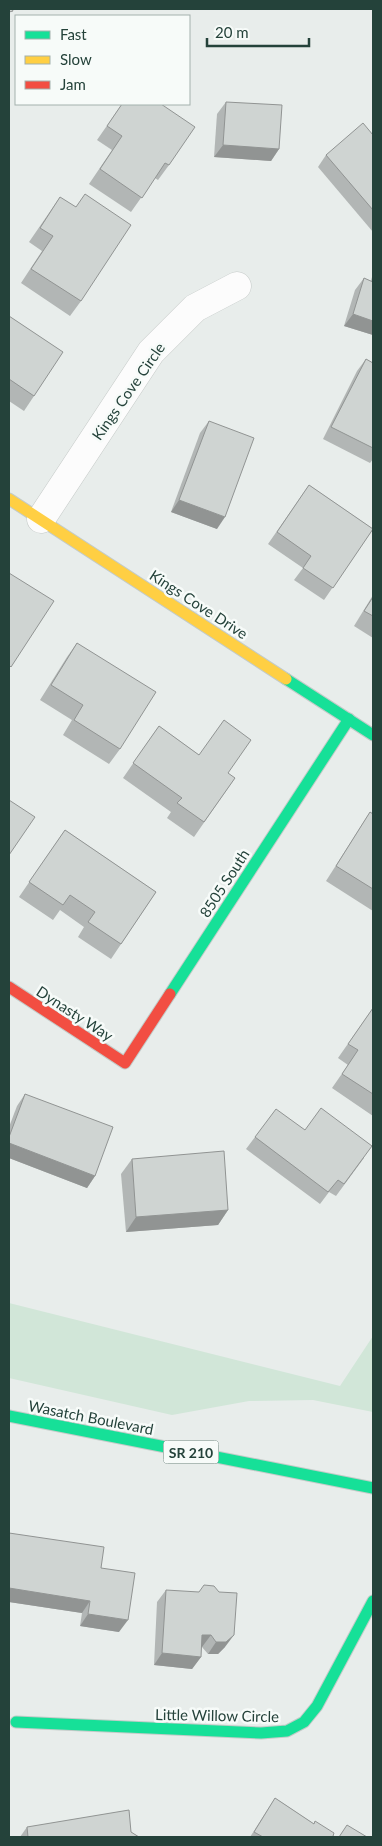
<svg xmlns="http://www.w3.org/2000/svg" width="382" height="1846" font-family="Lato,sans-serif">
  <rect width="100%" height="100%" fill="#e8edeb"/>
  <!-- green -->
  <path fill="#d1e6d8" d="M9,1303L340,1386L373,1336V1412L313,1400L249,1401L172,1415L9,1378Z"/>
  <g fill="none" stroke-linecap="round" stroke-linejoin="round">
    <!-- street casing -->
    <g stroke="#c5cac8" stroke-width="29">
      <path id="street" d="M41,519L151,352L195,308L237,286"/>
    </g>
    <!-- fast casing -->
    <g stroke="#c3cbc8" stroke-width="13">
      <g id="fast">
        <path d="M286,679L373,735"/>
        <path d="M170,994L349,719"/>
        <path d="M9,1416L373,1488"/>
        <path d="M16,1722L261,1733L287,1731L304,1722L317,1706L373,1601"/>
      </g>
    </g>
    <!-- slow casing -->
    <g stroke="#c3cbc8" stroke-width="13">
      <path id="slow" d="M9,499L286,679"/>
    </g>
    <!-- jam casing -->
    <g stroke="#c3cbc8" stroke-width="13">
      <path id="jam" d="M9,987L125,1063L170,994"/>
    </g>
    <!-- street -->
    <use href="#street" stroke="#fcfcfc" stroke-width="28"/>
    <!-- fast -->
    <use href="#fast" stroke="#16e098" stroke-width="11"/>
    <!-- slow -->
    <use href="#slow" stroke="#ffcf43" stroke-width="11"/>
    <!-- jam -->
    <use href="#jam" stroke="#f24e42" stroke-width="11"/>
  </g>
  <!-- wall -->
  <g fill="#b2b6b5">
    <path d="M226,102L279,149L271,161L214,157L217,114Z"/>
    <path d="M122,104H161L169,165L158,180L155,178L131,212L89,184L112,150L97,140Z"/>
    <path d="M373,135V232L318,167L326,155Z"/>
    <path d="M60,197L81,301L70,316L21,283L42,251L29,242Z"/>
    <path d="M373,273V335L344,326L355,290L364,278L371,281Z"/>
    <path d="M9,316L34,396L24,411L9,401Z"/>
    <path d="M366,359L373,363V459L370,463L323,439L357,371Z"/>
    <path d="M209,421L217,529L171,512L200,433Z"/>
    <path d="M309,485L373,529L324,600L294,580L303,568L268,544Z"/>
    <path d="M373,595V638L354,626Z"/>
    <path d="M77,643L120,749L109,764L63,735L72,720L40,700L67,657Z"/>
    <path d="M159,726L199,755L235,778L194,837L167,818L171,812L123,778Z"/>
    <path d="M370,812L373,814V911L326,881Z"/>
    <path d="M65,830L156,892L111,959L78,937L84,927L60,910L53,920L19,897Z"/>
    <path d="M373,1008V1116L332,1088L348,1065L338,1058Z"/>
    <path d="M25,1094L95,1176L87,1188L9,1158V1127L17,1106Z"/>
    <path d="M305,1130L364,1158L336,1196L329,1192L320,1204L246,1149L255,1137Z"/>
    <path d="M132,1159L228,1210L218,1225L126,1232L121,1174Z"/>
    <path d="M9,1533L101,1568L119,1632L80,1626L82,1613L9,1602Z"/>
    <path d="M166,1590L225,1647L218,1654H208L202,1647H201V1657L192,1669L154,1665L157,1602Z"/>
    <path d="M275,1798L314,1824L335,1837H250Z"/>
    <path d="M27,1827L131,1832L139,1837H20Z"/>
  </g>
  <!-- shaded-wall -->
  <g fill="#919493">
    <path d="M223,145L279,149L271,161L214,157Z"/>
    <path d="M353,314L373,321V335L344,326Z"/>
    <path d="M179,500L225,517L217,529L171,512Z"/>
    <path d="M9,1143L95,1176L87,1188L9,1158Z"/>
    <path d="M228,1210L218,1225L126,1232L136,1217Z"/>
    <path d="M9,1588L90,1601L82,1613L9,1602Z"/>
    <path d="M88,1614L128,1620L119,1632L80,1626Z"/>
    <path d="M202,1635H211L202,1647H194Z"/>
    <path d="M234,1635L225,1647L218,1654H208L216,1642Z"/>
    <path d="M162,1653L201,1657L192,1669L154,1665Z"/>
  </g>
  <!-- building -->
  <g fill="#cfd4d2" stroke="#919493">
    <path d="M9,9H12L13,11L9,12Z"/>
    <path d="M226,102L282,105L279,149L223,145Z"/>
    <path d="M122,104H161L195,127L169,165L165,163L142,198L100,169L122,136L107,126Z"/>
    <path d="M363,123L373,135V210L326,155Z"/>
    <path d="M85,194L131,225L81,301L31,269L53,236L40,228L60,197L76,207Z"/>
    <path d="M364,278L373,282V321L353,314Z"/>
    <path d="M9,316L63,352L34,396L9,379Z"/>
    <path d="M366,359L373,363V448L331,427Z"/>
    <path d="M209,421L254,438L225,517L179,500Z"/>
    <path d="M309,485L373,529L333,588L303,568L311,556L277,532Z"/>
    <path d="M9,573L54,601L11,667L9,665Z"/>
    <path d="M373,597V616L364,611Z"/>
    <path d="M77,643L156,692L120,749L74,720L83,705L51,685Z"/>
    <path d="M224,720L251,740L228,773L235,778L204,822L177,803L182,798L133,763L159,726L199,755Z"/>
    <path d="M9,800L35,817L9,855Z"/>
    <path d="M370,812L373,814V889L336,866Z"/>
    <path d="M65,830L156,892L121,944L88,922L95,912L70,895L63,905L29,882Z"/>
    <path d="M373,1008V1094L342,1074L358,1050L348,1044Z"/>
    <path d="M25,1094L113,1127L95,1176L9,1143V1137Z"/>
    <path d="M321,1108L372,1146L344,1184L338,1180L328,1192L255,1137L276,1109L305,1130Z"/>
    <path d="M224,1151L228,1210L136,1217L132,1159Z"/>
    <path d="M9,1533L104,1547L101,1568L135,1573L128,1620L88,1614L90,1601L9,1588Z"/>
    <path d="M204,1585L214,1586L219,1592L237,1593L234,1635L226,1642H216L211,1635H202L201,1657L162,1653L166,1590L199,1592Z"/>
    <path d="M275,1798L314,1824L315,1821L334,1833L333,1836L335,1837H263L254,1832Z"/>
    <path d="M129,1810L131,1832L139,1837H28L27,1827Z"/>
    <path d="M347,1825L367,1837H339Z"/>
  </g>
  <g text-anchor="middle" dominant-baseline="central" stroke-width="5" stroke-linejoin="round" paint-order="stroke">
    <!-- shield labels -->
    <rect fill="#f7fbf9" stroke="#637a73" stroke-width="1" x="163.5" y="1440.5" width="55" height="23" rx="4"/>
    <g font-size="14" font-weight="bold" fill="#24423a">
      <text x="191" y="1452">SR 210</text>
    </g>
    <!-- street labels -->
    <g font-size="15" fill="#24423a" stroke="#f7fbf9">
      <text transform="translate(128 391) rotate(-55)">Kings Cove Circle</text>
      <text transform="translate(199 604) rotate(33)">Kings Cove Drive</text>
      <text transform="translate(224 883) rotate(-57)">8505 South</text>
      <text transform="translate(75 1013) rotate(33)">Dynasty Way</text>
      <text transform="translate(91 1417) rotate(11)">Wasatch Boulevard</text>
      <text transform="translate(217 1715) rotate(1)">Little Willow Circle</text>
    </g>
  </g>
  <!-- border -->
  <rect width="382" height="1846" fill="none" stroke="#24423a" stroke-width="20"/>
  <!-- legend -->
  <rect x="15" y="15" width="175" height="90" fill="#f7fbf9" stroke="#a3b1ad"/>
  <rect x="25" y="31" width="25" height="8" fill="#16e098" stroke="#a3b1ad"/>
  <text x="60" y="40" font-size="15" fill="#24423a">Fast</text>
  <rect x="25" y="56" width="25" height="8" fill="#ffcf43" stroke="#a3b1ad"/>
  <text x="60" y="65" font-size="15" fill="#24423a">Slow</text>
  <rect x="25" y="81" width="25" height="8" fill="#f24e42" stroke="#a3b1ad"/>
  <text x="60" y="90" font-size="15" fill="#24423a">Jam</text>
  <!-- scale -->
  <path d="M207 38v8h102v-8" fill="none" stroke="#24423a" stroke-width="2.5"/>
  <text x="215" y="38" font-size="15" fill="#24423a" stroke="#f7fbf9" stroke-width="4" paint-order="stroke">20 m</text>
</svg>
